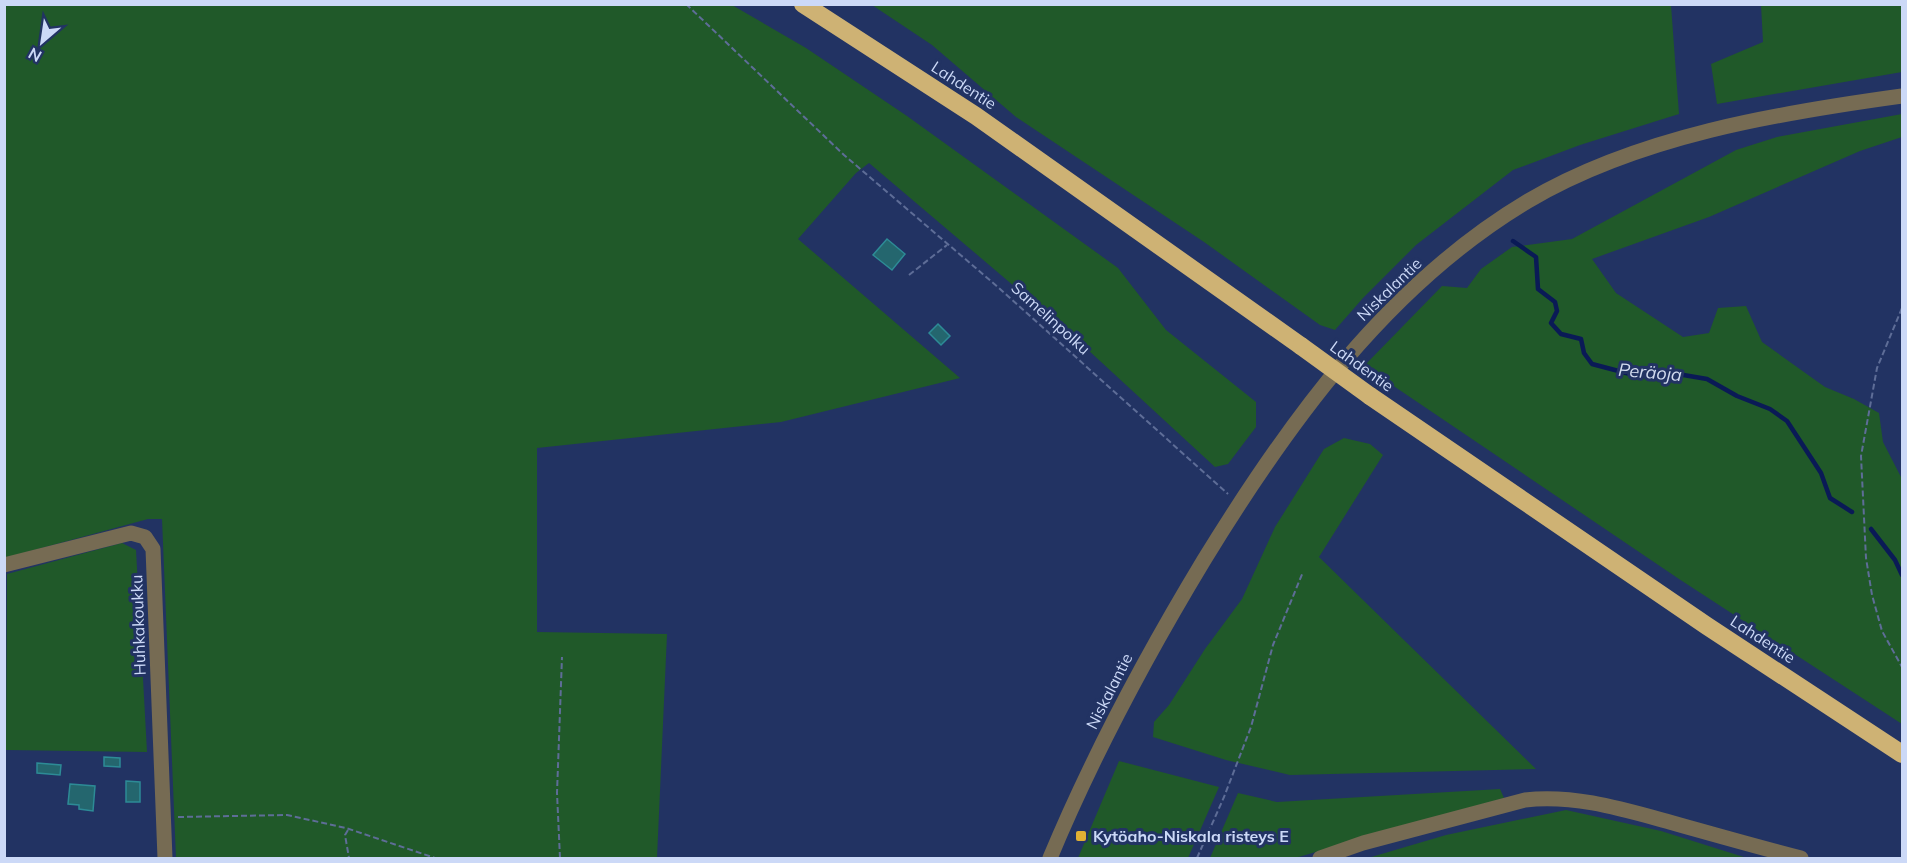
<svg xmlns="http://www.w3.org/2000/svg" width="1907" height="863" font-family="Mulish,sans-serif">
  <rect width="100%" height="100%" fill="#223363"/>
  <!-- green -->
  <g fill="#205929">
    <path d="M5,5H732L806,48L907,116L1118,268L1166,330L1256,402V427L1228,464L1215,467L1074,337L869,163L856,173L798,239L960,378L781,422L537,448V632L667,634L657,858H176L162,519H148L5,558Z"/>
    <path d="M872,5H1671L1679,114L1580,145L1513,170L1416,245L1363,298L1335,330L1320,325L1204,242L1016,117L932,45Z"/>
    <path d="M1761,5H1902V72L1717,104L1711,64L1763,42Z"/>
    <path d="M1902,114V137L1860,151L1709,217L1592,259L1616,293L1683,337L1709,333L1718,308L1746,306L1762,342L1825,387L1854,399L1879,413L1883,442L1902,479V724L1679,579L1364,366L1442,286L1467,288L1481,269L1512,247L1572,239L1736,150L1777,137Z"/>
    <path d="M1344,438L1370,444L1383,455L1319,557L1536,769L1290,775L1226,760L1153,737L1154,722L1169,705L1205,649L1242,599L1275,527L1324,449Z"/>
    <path d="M122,543L136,550L147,752L6,750L7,574Z"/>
    <path d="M1119,761L1219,787L1188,858H1078Z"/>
    <path d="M1500,789L1504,798L1295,858H1210L1238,793L1277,802Z"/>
    <path d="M1566,810L1661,831L1747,858H1368L1446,835Z"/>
  </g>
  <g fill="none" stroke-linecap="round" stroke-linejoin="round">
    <!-- stream -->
    <g stroke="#0a1a56" stroke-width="4.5">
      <path d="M1513,241L1536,257L1538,289L1555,302L1557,311L1551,323L1561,334L1581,339L1584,353L1592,364L1630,374L1654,370L1707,379L1737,396L1770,409L1787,421L1821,473L1830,498L1852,512"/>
      <path d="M1871,529L1895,560L1902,575"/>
    </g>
  </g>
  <!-- building -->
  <g fill="#24666e" stroke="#2d8b96" stroke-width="1.5">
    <path d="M887,239L905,254L892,270L873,255Z"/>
    <path d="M938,324L950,336L941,345L929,333Z"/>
    <path d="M104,757L120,758V767L104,766Z"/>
    <path d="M37,763L61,765L60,775L37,773Z"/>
    <path d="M126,781L140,782V802H126Z"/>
    <path d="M70,784L95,786L93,811L79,809V805L68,804Z"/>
  </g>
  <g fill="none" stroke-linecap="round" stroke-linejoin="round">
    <!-- path -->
    <g stroke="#5e6d97" stroke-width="2" stroke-dasharray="6 3" stroke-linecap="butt">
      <path d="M686,4L844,155L999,288L1228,494"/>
      <path d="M909,275L947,245"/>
      <path d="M1902,308L1877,368L1861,456L1866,558L1872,595L1882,631L1902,667"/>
      <path d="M178,817L287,815L346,828L435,858"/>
      <path d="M348,830L345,835L349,858"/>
      <path d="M560,858L557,793L562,657"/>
      <path d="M1197,858L1224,797L1251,727L1273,645L1303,572"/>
    </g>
    <!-- minor -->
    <g stroke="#766b53" stroke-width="15">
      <path d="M4,565L131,533L145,537L153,549L165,858"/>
      <path d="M1050,858C1093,755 1146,656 1204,560C1288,423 1387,285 1528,201C1638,136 1778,113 1902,96"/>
      <path d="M1320,858L1363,843L1525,800C1575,794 1625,810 1673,823C1716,835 1758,847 1801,858"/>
    </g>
    <!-- highway -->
    <g stroke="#ceb274" stroke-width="18">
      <path d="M803,4L976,116L1301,346"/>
      <path d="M1370,396L1707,626L1902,754"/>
    </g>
    <!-- highway-bridge -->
    <path stroke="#ceb274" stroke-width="18" d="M1301,346L1370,396"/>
  </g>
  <!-- markers -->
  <rect fill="#e0b034" stroke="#223363" stroke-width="2" x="1075" y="830" width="12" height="12" rx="3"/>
  <g text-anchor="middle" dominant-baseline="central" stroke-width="6" stroke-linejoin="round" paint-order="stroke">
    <!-- street labels -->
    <g font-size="16" fill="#ccd9f7" stroke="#223363">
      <text transform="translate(964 85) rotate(33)">Lahdentie</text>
      <text transform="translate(1389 289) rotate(-44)">Niskalantie</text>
      <text transform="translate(1051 318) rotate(42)">Samelinpolku</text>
      <text transform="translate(1362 366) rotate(36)">Lahdentie</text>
      <text transform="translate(138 625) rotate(-92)">Huhkakoukku</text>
      <text transform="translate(1763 639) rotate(33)">Lahdentie</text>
      <text transform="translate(1109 691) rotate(-63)">Niskalantie</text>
    </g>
    <!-- poi labels -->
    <g font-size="16" font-weight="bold" fill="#ccd9f7" stroke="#223363" text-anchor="start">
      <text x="1093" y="836">Kytöaho-Niskala risteys E</text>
    </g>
    <!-- water labels -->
    <g font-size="18" font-style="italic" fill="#d3dcef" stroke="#223363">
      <text transform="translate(1650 372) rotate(5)">Peräoja</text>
    </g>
  </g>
  <!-- border -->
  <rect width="1907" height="863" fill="none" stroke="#ccd9f7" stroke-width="12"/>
  <!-- north arrow -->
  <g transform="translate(42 42) rotate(209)" stroke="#223363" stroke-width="4.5" paint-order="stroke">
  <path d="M0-4.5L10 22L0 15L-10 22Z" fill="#ccd9f7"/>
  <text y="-9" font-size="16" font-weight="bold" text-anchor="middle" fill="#ccd9f7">N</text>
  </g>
</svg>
